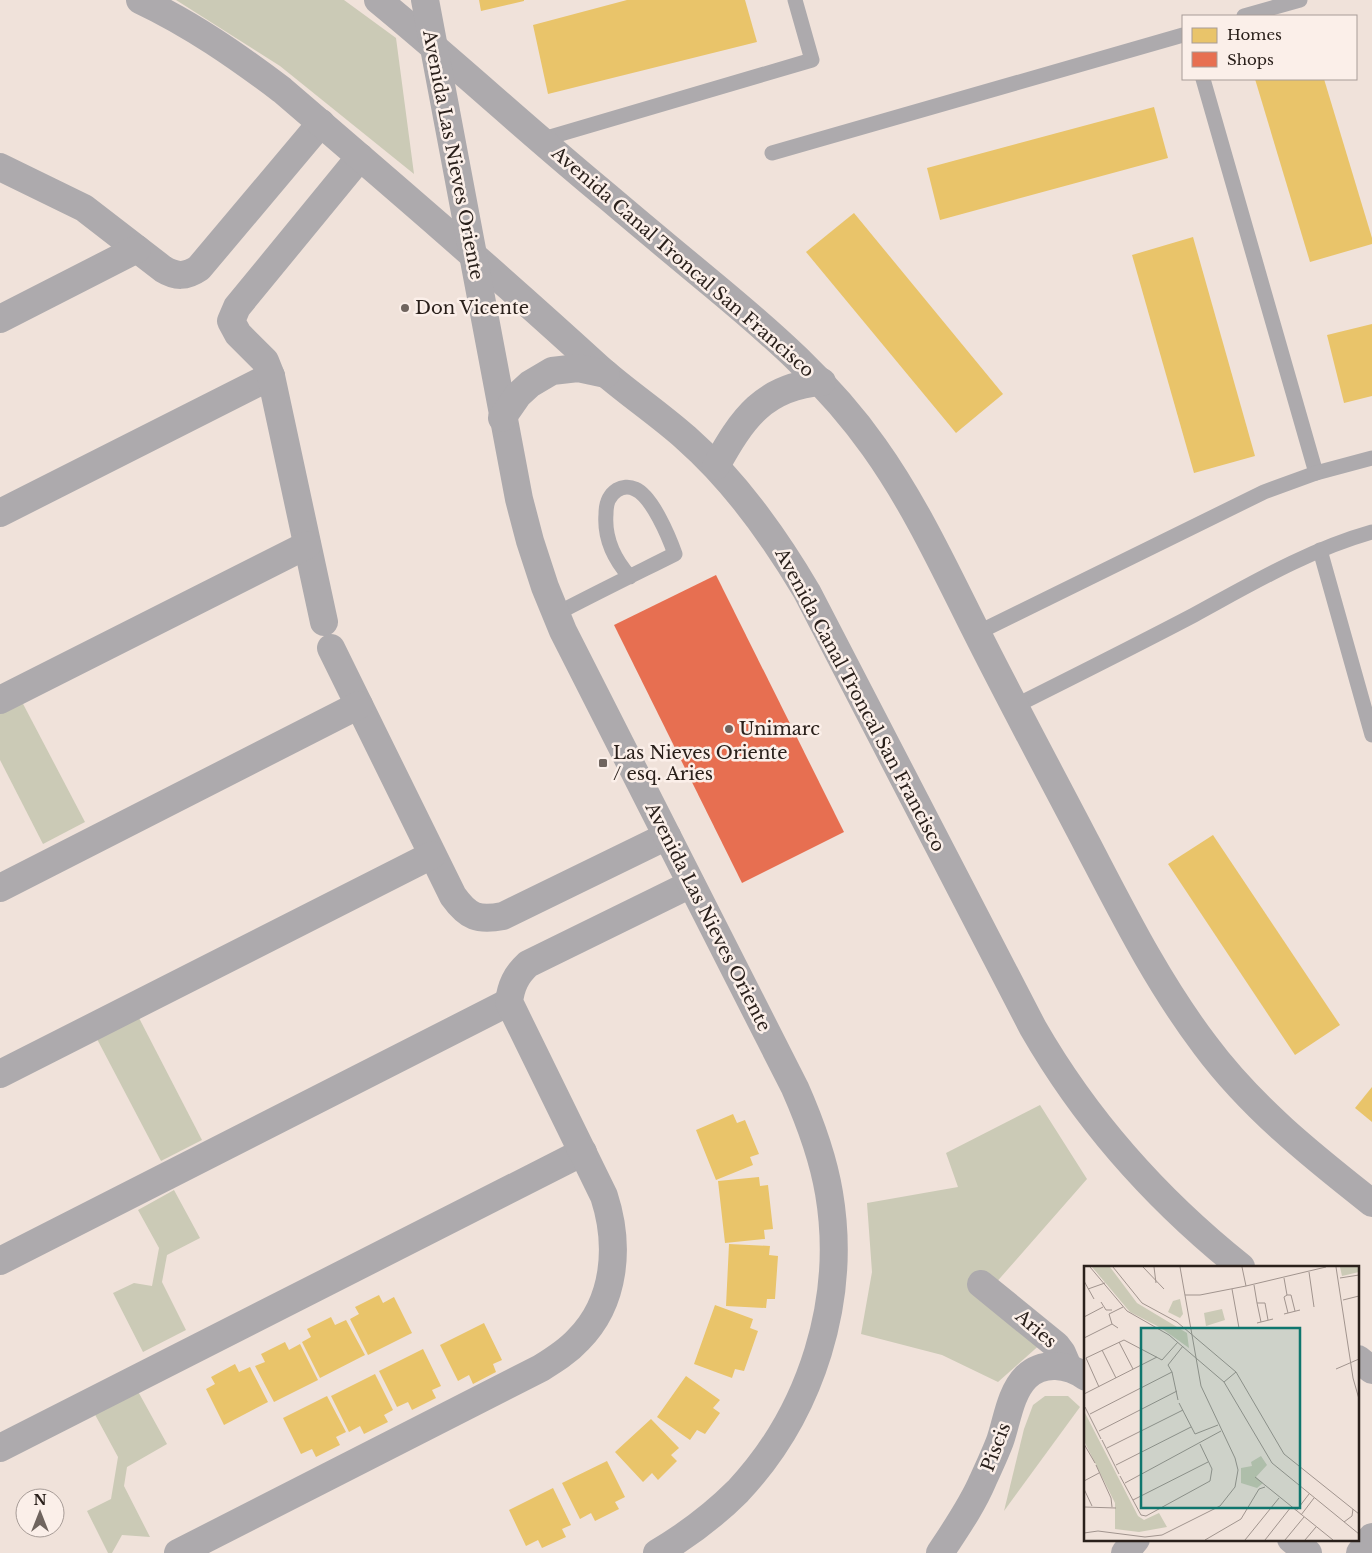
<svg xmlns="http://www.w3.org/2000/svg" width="1372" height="1553" font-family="'Libre Baskerville',serif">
  <rect width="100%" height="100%" fill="#f0e2da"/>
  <!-- green -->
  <g fill="#cbcab6">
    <path d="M176,0H344L396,38L414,174L280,66Z"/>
    <path d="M21,700L85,822L43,844L0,760V711Z"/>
    <path d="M139,1018L202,1140L161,1161L97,1039Z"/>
    <path d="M1040,1105L1087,1179L994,1285L1052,1334L998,1382L942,1355L861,1334L872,1272L867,1203L958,1187L946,1153Z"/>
    <path d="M174,1190L200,1238L167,1255L162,1282L186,1330L143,1352L113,1293L134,1283L152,1286L159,1248L138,1210Z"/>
    <path d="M135,1386L167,1444L127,1467L124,1486L150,1537L122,1535L112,1553H108L87,1511L111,1499L118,1457L92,1409Z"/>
    <path d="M1045,1396H1068L1080,1407L1004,1511L1024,1429L1033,1405Z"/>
  </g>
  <!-- homes -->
  <g fill="#e9c46a">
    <path d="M479,0H524V1L481,11Z"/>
    <path d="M627,0H745L757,42L548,94L533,25Z"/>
    <path d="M1255,79H1324L1372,238V244L1310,262Z"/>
    <path d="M1154,107L1168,158L940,220L927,168Z"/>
    <path d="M854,213L1003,394L956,433L806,252Z"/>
    <path d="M1193,237L1255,456L1194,473L1132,255Z"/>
    <path d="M1372,324V396L1344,403L1327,335Z"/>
    <path d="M1213,835L1340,1025L1295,1055L1168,864Z"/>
    <path d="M1372,1087V1122L1355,1108Z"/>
    <path d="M733,1114L737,1123L745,1120L759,1154L750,1157L753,1165L716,1180L696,1130Z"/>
    <path d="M759,1177L760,1186L768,1185L773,1229L764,1230L765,1239L725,1243L718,1181Z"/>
    <path d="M729,1244L770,1246L769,1255L778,1256L775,1299H767L766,1308L726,1306Z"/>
    <path d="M379,1295L383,1303L394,1297L412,1333L368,1355L350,1319L359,1314L355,1307Z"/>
    <path d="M715,1305L753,1319L750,1328L758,1331L744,1371L735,1369L732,1378L694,1364Z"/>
    <path d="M331,1317L335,1325L346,1320L365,1355L320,1378L302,1342L311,1337L307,1329Z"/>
    <path d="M484,1323L502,1360L493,1364L496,1372L473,1384L469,1375L458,1381L440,1345Z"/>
    <path d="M285,1342L289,1350L300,1344L318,1380L274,1402L255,1366L265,1362L261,1354Z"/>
    <path d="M423,1349L441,1386L432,1390L436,1398L412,1410L408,1402L397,1407L379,1371Z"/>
    <path d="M235,1364L239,1372L250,1367L268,1402L224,1425L206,1389L215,1384L211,1377Z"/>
    <path d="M375,1374L393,1410L384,1415L388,1422L364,1434L360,1426L349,1432L331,1396Z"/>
    <path d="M686,1376L720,1400L713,1408L720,1413L705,1434L697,1430L690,1440L657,1417Z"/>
    <path d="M327,1396L346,1432L336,1437L340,1445L316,1457L312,1449L301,1454L283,1418Z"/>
    <path d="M651,1419L679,1448L671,1455L677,1461L658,1480L652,1473L643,1482L615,1452Z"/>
    <path d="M607,1461L625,1497L615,1502L619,1509L595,1521L591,1513L580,1519L562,1483Z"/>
    <path d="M553,1488L571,1525L562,1529L566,1537L553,1543L542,1548L538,1540L526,1546L509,1510Z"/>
  </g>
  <!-- shops -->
  <path fill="#e76f51" d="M716,575L844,832L742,883L614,625Z"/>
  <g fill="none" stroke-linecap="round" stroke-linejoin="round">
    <!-- service -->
    <g stroke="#adaaad" stroke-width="15">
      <path d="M1244,16L1300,0"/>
      <path d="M1203,79L1316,473"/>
      <path d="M540,140L812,60L795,0"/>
      <path d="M772,153L1183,35"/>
      <path d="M1320,550L1372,735"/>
      <path d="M556,614C596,593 635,574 675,554C669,537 652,496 635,489C629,486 622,487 617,490C608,496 606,504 606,514C604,539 614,559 630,577"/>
      <path d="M977,633L1264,492L1316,473L1372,458"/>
      <path d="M1015,706C1075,676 1135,646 1194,615C1251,584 1308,550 1372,532"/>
    </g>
    <!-- minor -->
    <g stroke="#adaaad" stroke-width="28">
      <path d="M0,167L84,208L163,269C176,277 186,277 199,268L321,123"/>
      <path d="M0,319L137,249"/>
      <path d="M0,513L271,376"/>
      <path d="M324,622L271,376L265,361L238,334L231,321L237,307L360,157"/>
      <path d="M331,648L453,896C468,917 478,921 503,916L667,836"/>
      <path d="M0,700L307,545"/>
      <path d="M0,888L359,705"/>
      <path d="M0,1074L432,855"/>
      <path d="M0,1261L509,1002"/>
      <path d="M981,1284L1056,1345L1062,1353L1068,1367"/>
      <path d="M0,1448L583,1152"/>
      <path d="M1291,1539L1308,1553"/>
      <path d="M178,1553L541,1368C554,1360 567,1352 578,1340C616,1302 620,1245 604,1196L509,1002C511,986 516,975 528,964L691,884"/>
      <path d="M940,1553C955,1530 972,1506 983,1480C989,1467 995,1454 1000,1441C1007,1421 1010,1393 1026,1377C1043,1361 1068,1364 1086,1377"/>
      <path d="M1125,1553L1136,1539"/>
      <path d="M1360,1553L1372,1537"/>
    </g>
    <!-- tertiary -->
    <g stroke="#adaaad" stroke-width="28">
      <path d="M140,0C191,24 237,56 282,90C388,181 494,272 598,367C626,392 658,413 686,438C736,482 774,536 807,592L1033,1028C1087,1122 1156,1199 1241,1267"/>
      <path d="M378,0C456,64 530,133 608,197C642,226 677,255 712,284C771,333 829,383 874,447C914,503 943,565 974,627C1011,701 1050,773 1088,846C1124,915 1158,983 1205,1045C1251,1107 1311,1155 1372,1203"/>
      <path d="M425,0L519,499L530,541L545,587L563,631L795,1088C810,1122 823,1157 829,1193C847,1299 812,1412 738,1491C714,1515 686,1536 657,1553"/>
      <path d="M502,418L518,395L530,384L552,371L578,368L606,374"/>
      <path d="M716,466C742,419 764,386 822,382"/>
      <path d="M1358,1359L1372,1370"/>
    </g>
  </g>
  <!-- markers -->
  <g fill="#6f645e" stroke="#fbefe9" stroke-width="2">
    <circle cx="405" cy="308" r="5"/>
    <circle cx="729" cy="729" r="5"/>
    <rect x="598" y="758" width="10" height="10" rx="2.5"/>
  </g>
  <g text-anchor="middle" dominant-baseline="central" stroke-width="5" stroke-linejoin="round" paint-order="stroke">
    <!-- street labels -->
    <g font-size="18" fill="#2a201b" stroke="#fbefe9">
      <text transform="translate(453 155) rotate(79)">Avenida Las Nieves Oriente</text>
      <text transform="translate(683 262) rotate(41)">Avenida Canal Troncal San Francisco</text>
      <text transform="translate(860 700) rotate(62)">Avenida Canal Troncal San Francisco</text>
      <text transform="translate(708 917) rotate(63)">Avenida Las Nieves Oriente</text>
      <text transform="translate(1036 1329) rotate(41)">Aries</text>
      <text transform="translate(996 1447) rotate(-69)">Piscis</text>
    </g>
    <!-- poi labels -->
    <g font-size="18" fill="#2a201b" stroke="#fbefe9" text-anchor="start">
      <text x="415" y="308">Don Vicente</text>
      <text x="739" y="729">Unimarc</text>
      <text x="613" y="753">Las Nieves Oriente<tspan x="613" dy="21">/ esq. Aries</tspan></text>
    </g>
  </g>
  <!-- overview -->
  <g transform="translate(1084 1266)">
    <rect width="275" height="275" fill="#f0e2da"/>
    <path d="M8,1H26L53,37L103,67L105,82L77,62L46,46ZM256,1H275V6L258,10ZM96,33L99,48L96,52L84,46L89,35ZM138,43L141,54L122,60L120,47ZM0,145L54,250L60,254L75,247L83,261L55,266L31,263V237L0,175ZM177,190L183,199L172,211L179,217L173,222L157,217V202L168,200L167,196Z" fill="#cbcab6"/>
    <path fill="none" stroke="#a1948e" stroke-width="1" d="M6,1L43,45L85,69L140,116L188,197L275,268M29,1L58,37L93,56L152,106L200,188L275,248M59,1L80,23M70,1L72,17M158,1L162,20M252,1L269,112L275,133M225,6L230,41M200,12L203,29M256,12L275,9M0,15L10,33M170,19L173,37M4,23L21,17M148,23L155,62M101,29H116L162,20L242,1M259,34L275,30M17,36L22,44H28M204,47L200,31L203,29H207L211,45M200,48L216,44M0,51L19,41M177,56L173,37H181L184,54M173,57L189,53M34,62L28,58L25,48L39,41M0,72L28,58M35,76L49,103M18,84L32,112M252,103L275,93M140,116L152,106M15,121L2,92L40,74L78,94L94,76M0,128L73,91M94,134L88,106L84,99L99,80M95,137L111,168L134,159M1,141L17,173M6,148L88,106M15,165L93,125M18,174L35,208M0,178L11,197M23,182L99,144M12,199L27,232L28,241M32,199L107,161M36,210L57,249L62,250L126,215L128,203L116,178M171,211L249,274M0,215L15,207M41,217L137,165M0,223L8,240M49,234L124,196M0,241L32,242M212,245L225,228M217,249L230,232M260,256L268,250L269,243M0,267L14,265L61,271L78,269L136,240L151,221L154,204L151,192L117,120L96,1M121,274L157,253L175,223L181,221M161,274L195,232M181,274L207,241M201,274L220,251M221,274L232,261"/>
    <path fill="#0f766e" fill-opacity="0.15" stroke="#0f766e" stroke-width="2.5" d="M57,62H216V242H57Z"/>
    <rect width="275" height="275" fill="none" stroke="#2a201b" stroke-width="2.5"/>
  </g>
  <!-- legend -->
  <rect x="1182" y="15" width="175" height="65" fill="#fbefe9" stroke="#a79c97"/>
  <rect x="1192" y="28" width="25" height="15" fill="#e9c46a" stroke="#a79c97"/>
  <text x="1227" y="40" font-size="15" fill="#2a201b">Homes</text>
  <rect x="1192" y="52" width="25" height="15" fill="#e76f51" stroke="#a79c97"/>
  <text x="1227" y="65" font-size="15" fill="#2a201b">Shops</text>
  <!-- north arrow -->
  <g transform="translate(40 1513)"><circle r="24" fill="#fbefe9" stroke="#a79c97"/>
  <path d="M0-4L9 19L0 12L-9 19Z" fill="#6f645e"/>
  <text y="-8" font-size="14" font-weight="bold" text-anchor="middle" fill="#2a201b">N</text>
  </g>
</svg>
